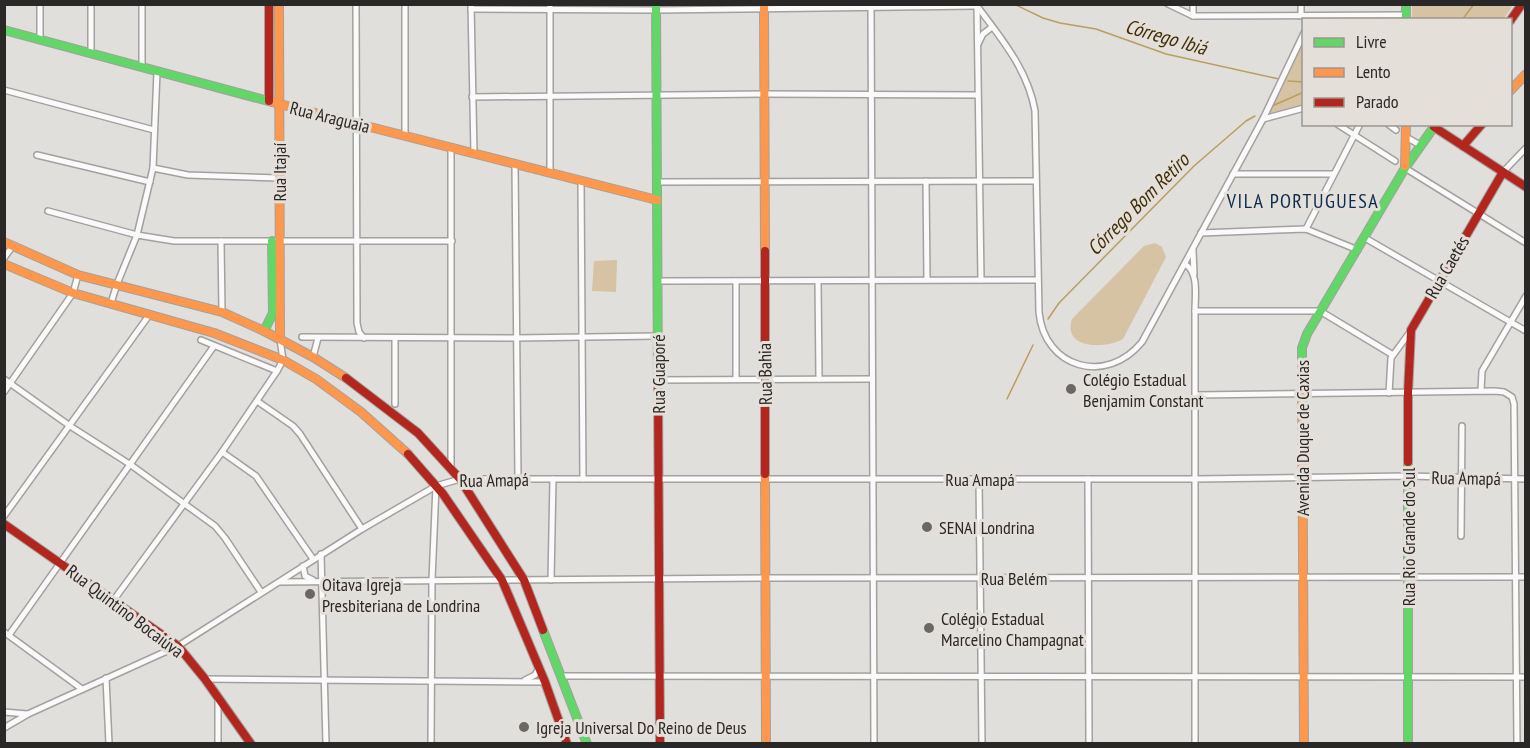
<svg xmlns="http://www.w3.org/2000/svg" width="1530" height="748" font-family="'PT Sans Narrow',sans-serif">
  <rect width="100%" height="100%" fill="#e1dfdc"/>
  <!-- green -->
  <g fill="#d5c3a3">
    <path d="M1412,5V4L1513,5L1503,20L1412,19Z"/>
    <path d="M1303,42V105L1269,113Z"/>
    <path d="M1155,243L1162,247L1166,257L1123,339C1106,349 1062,350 1072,319L1144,246Z"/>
    <path d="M617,260L616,292L592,291L594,261Z"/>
  </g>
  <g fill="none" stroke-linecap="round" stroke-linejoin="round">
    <!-- stream -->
    <g stroke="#bb9d5e" stroke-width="1.5">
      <path d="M1014,4L1043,18L1060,23L1096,29L1166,54L1279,79"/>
      <path d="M1462,20L1474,4"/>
      <path d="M1288,81L1304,82"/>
      <path d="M1272,106L1304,92"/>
      <path d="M1048,319L1059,303L1194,166L1246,121L1255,116"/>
      <path d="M1007,399L1033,345"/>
    </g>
    <!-- street casing -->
    <g stroke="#a3a19f" stroke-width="8">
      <g id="street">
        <path d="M40,4V39"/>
        <path d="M142,4V67"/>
        <path d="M356,4L357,323L359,332L364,338"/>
        <path d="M405,4V136"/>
        <path d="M471,4L474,154"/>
        <path d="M871,4L874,744"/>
        <path d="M1168,4L1193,16L1406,15"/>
        <path d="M1301,4V16"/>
        <path d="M977,6C1001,38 1028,70 1035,111L1039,312C1044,368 1106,386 1142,342L1263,119L1304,33"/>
        <path d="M977,6L981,280"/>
        <path d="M471,9L656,10L977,6"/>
        <path d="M1193,16V4"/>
        <path d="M978,44L983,34L992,27"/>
        <path d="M91,53V4"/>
        <path d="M4,90L154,130"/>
        <path d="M472,97L764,94L977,95"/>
        <path d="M1263,119L1304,108"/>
        <path d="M1337,124L1395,161"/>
        <path d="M1388,124L1396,130"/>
        <path d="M1406,137L1420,145"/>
        <path d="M37,155L150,182"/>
        <path d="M515,164L518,479"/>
        <path d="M153,168L188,175L279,178"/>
        <path d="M1405,168L1526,243"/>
        <path d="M1503,172L1526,148"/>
        <path d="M550,173V4"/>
        <path d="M1233,174H1333"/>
        <path d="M581,181L583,479"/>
        <path d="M926,181L927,280"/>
        <path d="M657,182L1034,181"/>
        <path d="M48,211L137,235L174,241H452"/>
        <path d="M1306,229L1360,124"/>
        <path d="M1201,233L1306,229L1358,250"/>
        <path d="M1365,238L1526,331"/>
        <path d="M221,241L222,312"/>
        <path d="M1193,250L1194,274"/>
        <path d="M4,258L12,247"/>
        <path d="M1185,264C1199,273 1195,295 1195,311V744"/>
        <path d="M657,281L1038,280"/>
        <path d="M736,281V379"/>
        <path d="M818,281L819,379"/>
        <path d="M111,303L117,284L137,235L153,168L157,72"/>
        <path d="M1195,311H1320L1393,355"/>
        <path d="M302,337L515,338L658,336"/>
        <path d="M395,339V404"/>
        <path d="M201,340L277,371"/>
        <path d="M313,357L318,338"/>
        <path d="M4,379L70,426L131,465L215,526L225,538L261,592"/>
        <path d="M658,380L872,379"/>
        <path d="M1481,391L1482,371L1526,296"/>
        <path d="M4,392L73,293L78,275"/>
        <path d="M1389,393L1391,358L1410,332"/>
        <path d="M1196,395L1495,391L1504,392L1512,397L1514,404L1517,744"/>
        <path d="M257,401L293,426L300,434L362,529"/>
        <path d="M222,452L256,476L313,559"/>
        <path d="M451,468V148"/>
        <path d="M979,479L982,744"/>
        <path d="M1088,479L1089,744"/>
        <path d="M4,516L150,314"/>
        <path d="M1461,536L1462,426"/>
        <path d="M321,554L326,744"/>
        <path d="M303,566L305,576L313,580"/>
        <path d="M551,580L553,479"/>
        <path d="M280,582L766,578L1526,577"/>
        <path d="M113,601L222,452L277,371L283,360L280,339"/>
        <path d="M4,632L82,689"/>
        <path d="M9,635L214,346"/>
        <path d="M562,676L1526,677"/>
        <path d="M106,678L109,744"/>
        <path d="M205,679L545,682"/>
        <path d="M525,680L535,675L539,668"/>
        <path d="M218,698V744"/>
        <path d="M4,712L27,714"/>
        <path d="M4,728L28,714L178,646L362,529L436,486L460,479H1195L1408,476L1526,479"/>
        <path d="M431,744L432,580L436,486"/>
      </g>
    </g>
    <!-- fast casing -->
    <g stroke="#a3a19f" stroke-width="10">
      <g id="fast">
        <path d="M656,4L658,385"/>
        <path d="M1406,4V20"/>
        <path d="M4,30L272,102"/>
        <path d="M264,331L273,313L272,241"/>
        <path d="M1302,365V348L1307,334L1405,168L1436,124"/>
        <path d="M1408,462V744"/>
        <path d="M543,630L587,744"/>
      </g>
    </g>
    <!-- slow casing -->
    <g stroke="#a3a19f" stroke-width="10">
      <g id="slow">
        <path d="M279,4L280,339"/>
        <path d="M764,4L765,251"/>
        <path d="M1510,91L1526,74"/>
        <path d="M272,102L657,200"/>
        <path d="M1405,166L1406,124"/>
        <path d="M4,242L78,275L222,312L264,331L313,357L346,378"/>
        <path d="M4,264L73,293L214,333L283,360L316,379L361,412L408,454"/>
        <path d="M1302,365L1304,744"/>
        <path d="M765,474L766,744"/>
      </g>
    </g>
    <!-- jam casing -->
    <g stroke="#a3a19f" stroke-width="10">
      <g id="jam">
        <path d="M269,4V101"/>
        <path d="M1510,21L1522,4"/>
        <path d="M1434,127L1526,187"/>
        <path d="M1463,146L1482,124"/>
        <path d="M765,251V474"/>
        <path d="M346,378L418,433L460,479L524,580L543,630"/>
        <path d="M658,385L660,744"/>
        <path d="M408,454L443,494L502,580L545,682L567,744"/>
        <path d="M1408,462V393L1411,330L1503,172"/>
        <path d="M4,524L178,646L205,679L251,744"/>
      </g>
    </g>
    <!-- street -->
    <use href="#street" stroke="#fafafa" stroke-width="5"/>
    <!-- fast -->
    <use href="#fast" stroke="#63d668" stroke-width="8"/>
    <!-- slow -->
    <use href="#slow" stroke="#ff974d" stroke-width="8"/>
    <!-- jam -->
    <use href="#jam" stroke="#b3261e" stroke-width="8"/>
  </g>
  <!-- markers -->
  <g fill="#6a6866" stroke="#e4e0d9" stroke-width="2">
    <circle cx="1071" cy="389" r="6"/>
    <circle cx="927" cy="527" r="6"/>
    <circle cx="310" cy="594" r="6"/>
    <circle cx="929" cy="628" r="6"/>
    <circle cx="524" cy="727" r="6"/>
  </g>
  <g text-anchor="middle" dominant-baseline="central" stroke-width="6" stroke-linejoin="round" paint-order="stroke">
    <!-- street labels -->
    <g font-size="18" fill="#2a2826" stroke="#e4e0d9">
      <text transform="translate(330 117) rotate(14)">Rua Araguaia</text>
      <text transform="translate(279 172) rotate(-90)">Rua Itajaí</text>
      <text transform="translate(1447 267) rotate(-60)">Rua Caetés</text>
      <text transform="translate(658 374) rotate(-90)">Rua Guaporé</text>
      <text transform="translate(765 374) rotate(-91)">Rua Bahia</text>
      <text transform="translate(1302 438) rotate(-90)">Avenida Duque de Caxias</text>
      <text transform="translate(1466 478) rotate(1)">Rua Amapá</text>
      <text x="980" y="479">Rua Amapá</text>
      <text transform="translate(494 480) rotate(-1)">Rua Amapá</text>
      <text transform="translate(1408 537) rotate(-90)">Rua Rio Grande do Sul</text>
      <text x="1014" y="578">Rua Belém</text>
      <text transform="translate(125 611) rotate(37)">Rua Quintino Bocaiúva</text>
    </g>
    <!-- poi labels -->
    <g font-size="18" fill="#2a2826" stroke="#e4e0d9" text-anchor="start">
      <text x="1083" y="379">Colégio Estadual<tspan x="1083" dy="21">Benjamim Constant</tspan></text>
      <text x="939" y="527">SENAI Londrina</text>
      <text x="322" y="584">Oitava Igreja<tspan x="322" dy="21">Presbiteriana de Londrina</tspan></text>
      <text x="941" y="618">Colégio Estadual<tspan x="941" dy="21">Marcelino Champagnat</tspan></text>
      <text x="536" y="727">Igreja Universal Do Reino de Deus</text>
    </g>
    <!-- water labels -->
    <g font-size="20" font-style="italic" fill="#402e08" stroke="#e4e0d9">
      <text transform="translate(1166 37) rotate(16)">Córrego Ibiá</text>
      <text transform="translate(1138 204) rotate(-45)">Córrego Bom Retiro</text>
    </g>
    <!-- neighbourhood labels -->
    <g font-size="20" letter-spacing="1.5" fill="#082b51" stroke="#e4e0d9">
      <text x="1303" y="201">VILA PORTUGUESA</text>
    </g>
  </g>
  <!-- border -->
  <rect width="1530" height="748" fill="none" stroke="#2a2826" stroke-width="12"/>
  <!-- legend -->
  <rect x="1302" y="18" width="210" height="108" fill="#e4e0d9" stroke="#9a9691" stroke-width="1.5"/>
  <rect x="1314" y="38" width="30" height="9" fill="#63d668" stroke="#9a9691" stroke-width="1.5"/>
  <text x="1356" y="48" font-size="18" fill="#2a2826">Livre</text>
  <rect x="1314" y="68" width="30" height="9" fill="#ff974d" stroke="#9a9691" stroke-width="1.5"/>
  <text x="1356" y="78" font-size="18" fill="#2a2826">Lento</text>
  <rect x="1314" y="98" width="30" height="9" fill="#b3261e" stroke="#9a9691" stroke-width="1.5"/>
  <text x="1356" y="108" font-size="18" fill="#2a2826">Parado</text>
</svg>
